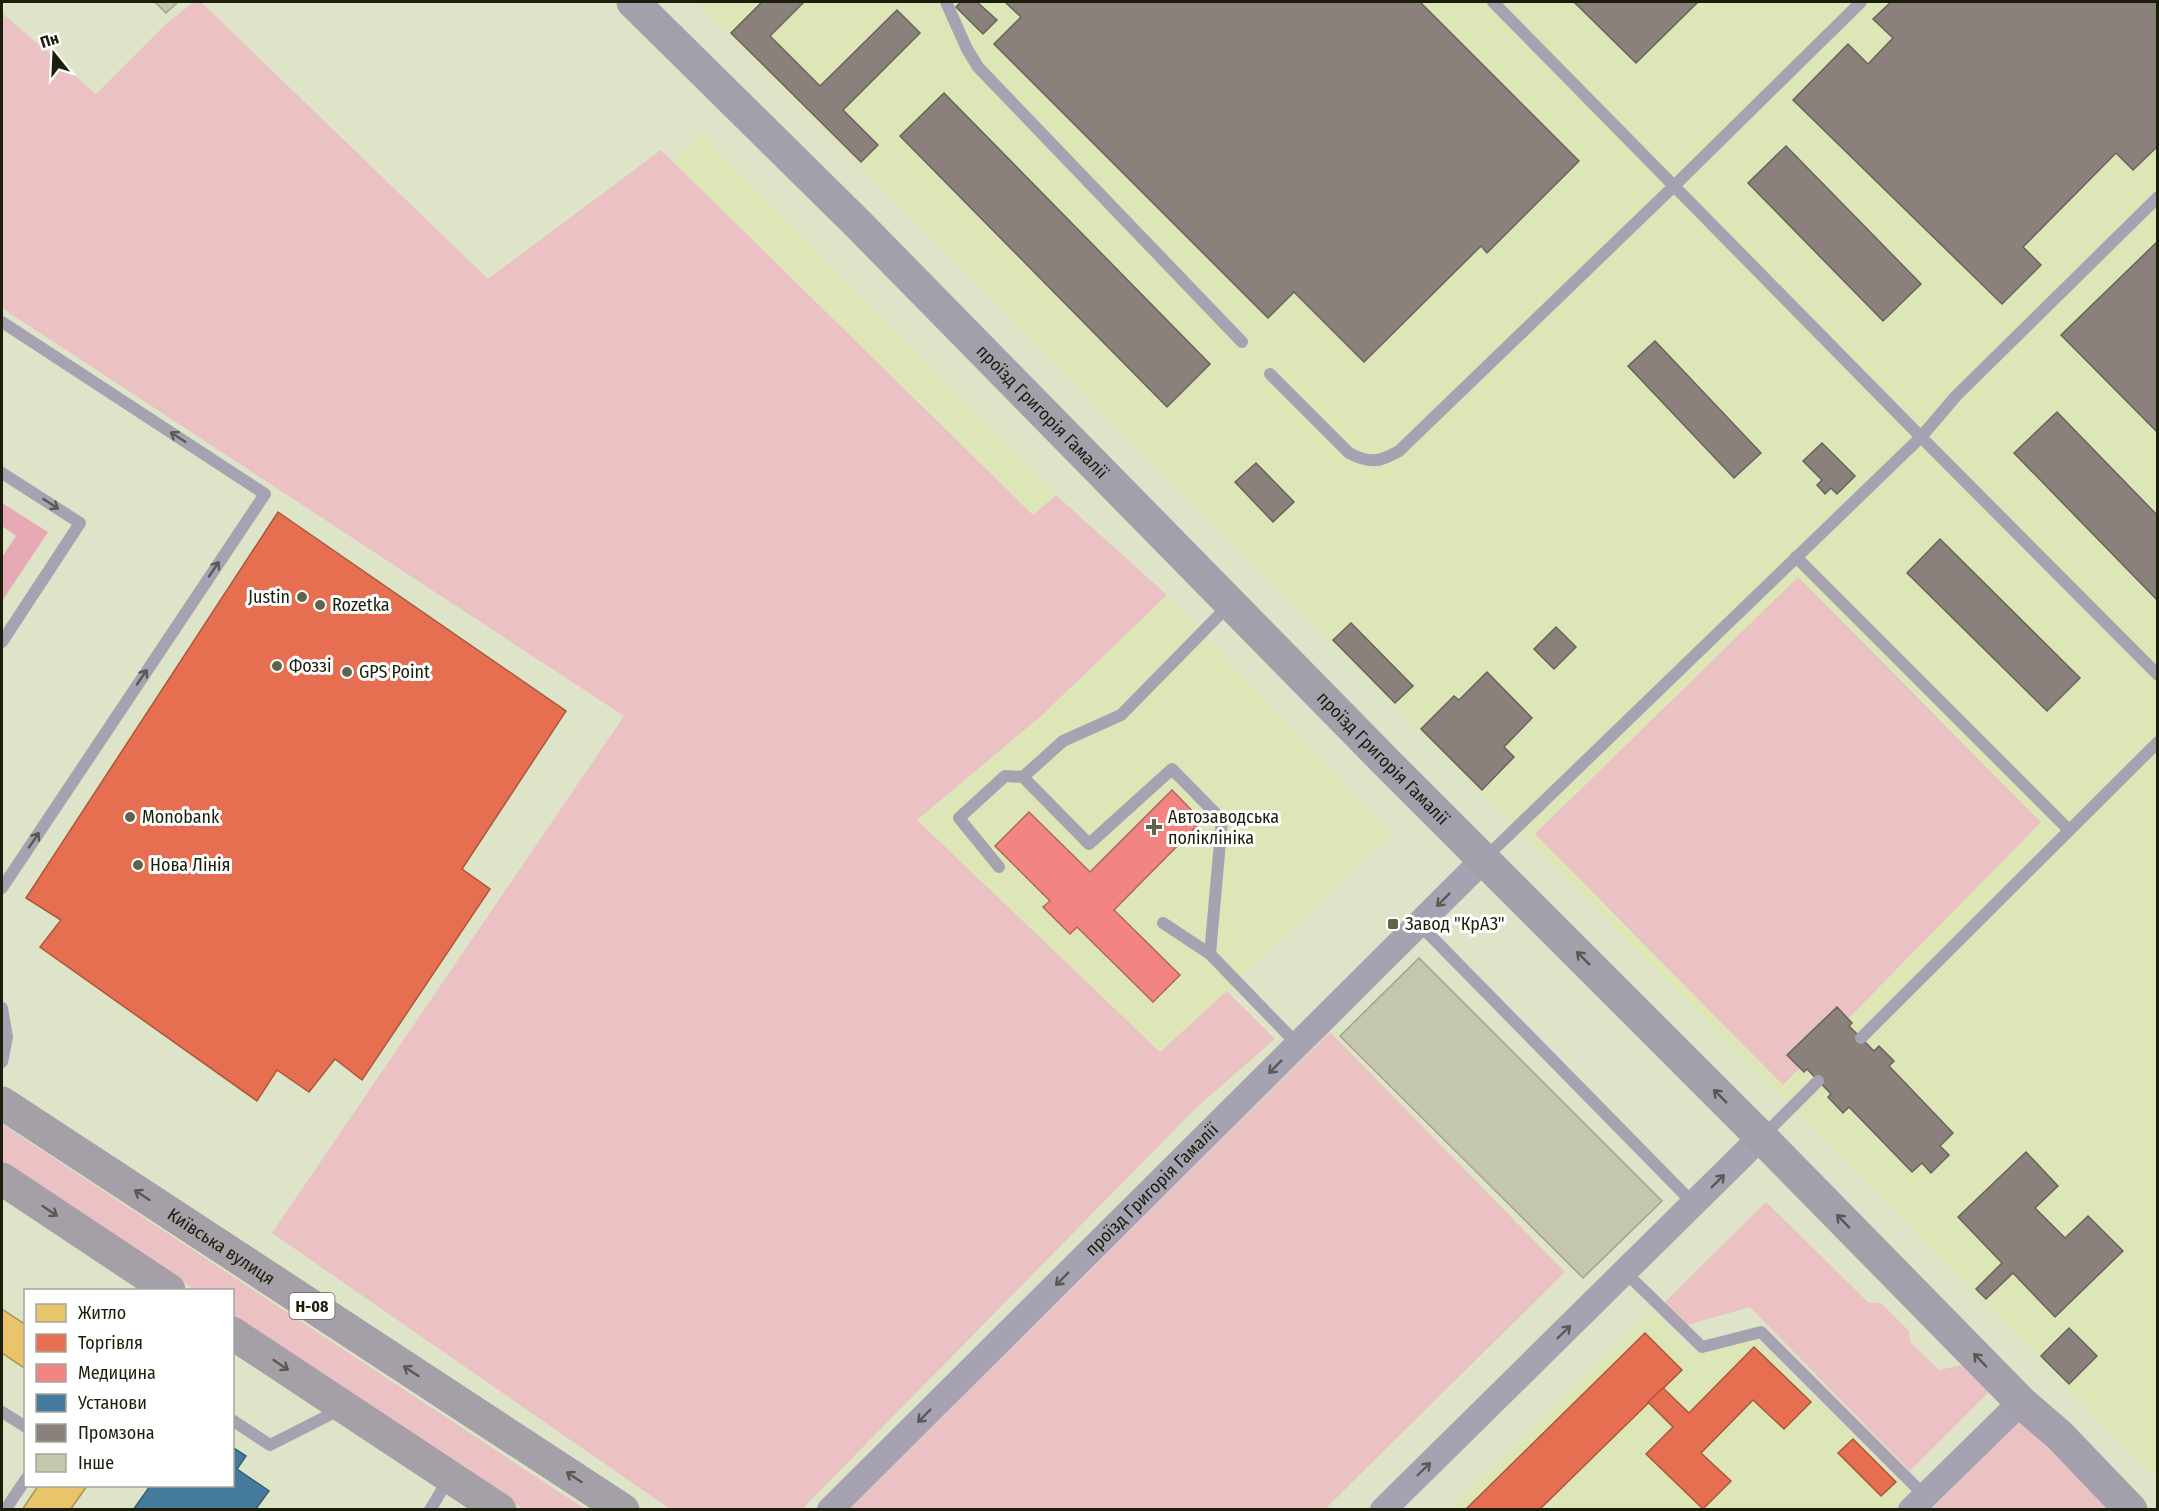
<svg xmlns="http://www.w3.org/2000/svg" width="2159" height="1511" font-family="'Fira Sans Condensed',sans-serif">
  <rect width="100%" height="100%" fill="#dee4c7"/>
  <!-- built -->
  <g fill="#dde6b7">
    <path d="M697,2H2157V1478L1517,829Z"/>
    <path d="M702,134L1056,495L1034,515L674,162Z"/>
    <path d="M1167,595L1391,834L1161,1053L916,820L1041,716Z"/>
    <path d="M1652,1311L1696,1355L1754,1337L1912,1493L1896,1510H1449Z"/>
  </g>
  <!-- green -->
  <g fill="#ebc1c4">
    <path d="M194,2H201L488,279L661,150L1033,515L1056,495L1167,595L1041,716L917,820L1160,1052L1227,991L1275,1039L1197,1107L802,1509H670L272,1233L624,716L2,308V13L96,94L167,23Z"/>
    <path d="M1798,577L2041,822L1783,1085L1535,834Z"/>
    <path d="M1330,1032L1565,1272L1325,1509H850Z"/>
    <path d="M2,1124L585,1509H524L233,1316L232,1290H195L2,1162Z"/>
    <path d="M1766,1202L1869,1303H1881L1909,1331L1910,1342L1939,1370L1968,1364L1992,1389L1910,1471L1750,1307L1687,1325L1665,1302Z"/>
    <path d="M2020,1420L2108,1509L1931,1510Z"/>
  </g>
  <!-- forest -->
  <path fill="#e8a9b6" d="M2,503L48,532L2,601V557L16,536L2,526Z"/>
  <!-- homes -->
  <g fill="#e9c46a" stroke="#ab924d" stroke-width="1.5">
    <path d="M2,1309L26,1325V1369L2,1353Z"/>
    <path d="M38,1486H87L70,1510H22Z"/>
  </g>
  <!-- shops -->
  <g fill="#e76f51" stroke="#aa573c" stroke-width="1.5">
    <path d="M278,512L566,711L462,869L490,889L362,1080L335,1059L309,1092L277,1070L257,1101L40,947L61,920L26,898Z"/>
    <path d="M1645,1333L1682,1370L1539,1510H1465Z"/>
    <path d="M1754,1347L1811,1402L1784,1429L1753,1400L1701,1453L1731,1481L1703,1509L1646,1454L1673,1427L1648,1402L1663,1388L1689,1413Z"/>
    <path d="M1853,1439L1896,1482L1881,1496L1838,1453Z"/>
  </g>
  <!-- health -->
  <path fill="#f28482" stroke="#b2655e" stroke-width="1.5" d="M1172,790L1202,821L1114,910L1180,975L1153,1002L1077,927L1070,934L1043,907L1050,901L995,846L1029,812L1090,872Z"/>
  <!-- public -->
  <path fill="#457b9d" stroke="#385f71" stroke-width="1.5" d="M232,1447L246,1456L237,1469L269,1491L255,1510H133L150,1486H232Z"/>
  <!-- industry -->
  <g fill="#8a817c" stroke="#69635a" stroke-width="1.5">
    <path d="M762,2H804L770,36L820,86L897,10L920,33L843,110L878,145L861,162L731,33Z"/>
    <path d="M961,2H977L997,20L983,34L956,7Z"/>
    <path d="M1005,2H1420L1579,161L1487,253L1481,246L1364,362L1294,292L1268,318L994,44L1021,17Z"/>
    <path d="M1574,2H1698L1636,63Z"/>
    <path d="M1891,2H2158V146L2133,170L2116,153L2023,247L2041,265L2002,304L1793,100L1848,44L1868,64L1893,38L1873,19Z"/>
    <path d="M944,93L1210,364L1167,407L900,136Z"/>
    <path d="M1786,146L1921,284L1883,321L1748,183Z"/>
    <path d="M2158,241V433L2061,335Z"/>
    <path d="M1655,341L1761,453L1734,478L1628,366Z"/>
    <path d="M2057,412L2158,516V601L2014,453Z"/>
    <path d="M1822,443L1855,476L1837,494L1831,488L1825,494L1817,485L1822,480L1803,461Z"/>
    <path d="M1256,463L1294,502L1273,522L1235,482Z"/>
    <path d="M1940,539L2080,678L2047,711L1907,573Z"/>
    <path d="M1351,623L1413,686L1395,703L1333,640Z"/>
    <path d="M1556,627L1576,647L1554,669L1534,649Z"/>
    <path d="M1487,672L1532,718L1504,747L1514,757L1482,790L1421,729L1454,696L1459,700Z"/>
    <path d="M1837,1007L1852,1023L1849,1026L1874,1051L1879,1046L1894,1061L1889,1066L1953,1133L1940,1146L1949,1155L1931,1173L1922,1163L1912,1172L1849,1107L1843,1113L1828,1097L1831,1094L1807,1069L1804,1072L1787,1055Z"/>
    <path d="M2026,1152L2058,1186L2035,1208L2065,1238L2088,1216L2123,1251L2055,1317L2013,1273L1986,1299L1976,1289L2002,1263L1958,1217Z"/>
    <path d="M2069,1328L2097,1356L2069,1384L2041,1356Z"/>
  </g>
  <!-- building -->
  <g fill="#c5c6ae" stroke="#a2a38c" stroke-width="1.5">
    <path d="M155,2H178L166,13Z"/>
    <path d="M1419,958L1662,1201L1583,1278L1340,1036Z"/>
  </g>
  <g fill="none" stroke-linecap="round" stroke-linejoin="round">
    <!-- lane -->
    <g stroke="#a7a2b1" stroke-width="12">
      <path d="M946,2L967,49L978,67L1242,342"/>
      <path d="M1493,2L1921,437L2158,675"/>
      <path d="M2,322L265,494L2,888"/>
      <path d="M1270,374L1349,453C1370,464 1380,462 1399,451L1674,186L1861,2"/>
      <path d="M2,473L80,523L2,642"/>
      <path d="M1796,557L2069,830"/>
      <path d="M1023,777L1089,844L1172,769L1222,820L1210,954L1298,1045"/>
      <path d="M1485,858L1921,437L1956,396L2158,197"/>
      <path d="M999,867L959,818L1005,776L1023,777L1063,741L1121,715L1230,604"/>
      <path d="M1163,923L1210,954"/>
      <path d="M1419,924L1694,1204"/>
      <path d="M2,1008L7,1037L2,1062"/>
      <path d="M1861,1038L2158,742"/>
      <path d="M1762,1137L1818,1081"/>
      <path d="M1625,1272L1702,1347L1761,1332L1925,1496"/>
      <path d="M2,1412L26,1427"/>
      <path d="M232,1420L270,1445L341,1409"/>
      <path d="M5,1510L26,1479"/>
      <path d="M430,1510L449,1478"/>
    </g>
    <!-- street -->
    <g stroke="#a7a2b1" stroke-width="26">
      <path id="s1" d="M830,1510L1484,859"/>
      <path d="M1383,1510L1761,1137"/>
      <path d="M1911,1510L2021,1402"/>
    </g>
    <!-- secondary -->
    <path stroke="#a39fab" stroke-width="33" id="s2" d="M633,2L857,223L1390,766L1761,1137L2021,1402L2059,1435L2131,1510"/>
    <!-- primary -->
    <g stroke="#a5a0a8" stroke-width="33">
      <path id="s3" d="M2,1103L623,1510"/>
      <path d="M2,1179L169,1290"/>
      <path d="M232,1333L500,1510"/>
    </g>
  </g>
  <!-- one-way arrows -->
  <defs><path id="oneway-shaft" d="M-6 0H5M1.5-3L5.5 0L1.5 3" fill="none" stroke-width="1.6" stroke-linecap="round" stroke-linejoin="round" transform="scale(1.5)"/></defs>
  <g stroke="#5a5955">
    <use href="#oneway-shaft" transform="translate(178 437) rotate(-147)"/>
    <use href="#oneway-shaft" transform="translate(51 504) rotate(33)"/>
    <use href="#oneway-shaft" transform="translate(214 569) rotate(-56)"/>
    <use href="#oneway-shaft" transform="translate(142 677) rotate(-56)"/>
    <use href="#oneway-shaft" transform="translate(34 840) rotate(-56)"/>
    <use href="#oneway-shaft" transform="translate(1443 900) rotate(135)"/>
    <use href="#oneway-shaft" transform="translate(1275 1067) rotate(135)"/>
    <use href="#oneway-shaft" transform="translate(1718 1181) rotate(-45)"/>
    <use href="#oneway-shaft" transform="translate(1062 1279) rotate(135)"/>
    <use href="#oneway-shaft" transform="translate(1564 1332) rotate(-44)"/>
    <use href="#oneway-shaft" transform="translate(924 1416) rotate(135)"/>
    <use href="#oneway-shaft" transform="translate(1424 1469) rotate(-44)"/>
  </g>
  <g stroke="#585852">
    <use href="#oneway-shaft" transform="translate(1583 958) rotate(-135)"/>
    <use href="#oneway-shaft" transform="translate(1720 1096) rotate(-135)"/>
    <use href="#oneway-shaft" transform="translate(1843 1221) rotate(-134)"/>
    <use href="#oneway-shaft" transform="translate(1980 1360) rotate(-134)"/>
  </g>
  <g stroke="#595851">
    <use href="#oneway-shaft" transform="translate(142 1195) rotate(-147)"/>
    <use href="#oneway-shaft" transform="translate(50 1211) rotate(34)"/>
    <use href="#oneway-shaft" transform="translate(281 1365) rotate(34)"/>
    <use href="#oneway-shaft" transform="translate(411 1371) rotate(-147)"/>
    <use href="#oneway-shaft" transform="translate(574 1477) rotate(-147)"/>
  </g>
  <!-- markers -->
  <g fill="#5f634c" stroke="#fff" stroke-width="2">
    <circle cx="302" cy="597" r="6"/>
    <circle cx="320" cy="605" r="6"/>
    <circle cx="277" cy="666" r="6"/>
    <circle cx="347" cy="672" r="6"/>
    <circle cx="130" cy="817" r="6"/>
    <path d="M1151 818h6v6h6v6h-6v6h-6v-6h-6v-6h6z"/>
    <circle cx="138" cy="865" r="6"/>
    <rect x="1387" y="918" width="12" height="12" rx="3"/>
  </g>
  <g text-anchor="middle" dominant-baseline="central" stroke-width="6" stroke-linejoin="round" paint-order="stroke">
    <!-- shield labels -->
    <rect fill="#fff" stroke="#5f6254" stroke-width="1.5" x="289.5" y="1293" width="45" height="26" rx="4.5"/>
    <g font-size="16" font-weight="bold" fill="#1b1e0a">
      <text x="312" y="1306">Н-08</text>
    </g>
    <!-- street labels -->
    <g font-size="18" fill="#1b1e0a" stroke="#fff">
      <text stroke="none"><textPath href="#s2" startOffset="579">проїзд Григорія Гамалії</textPath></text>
      <text stroke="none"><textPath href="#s2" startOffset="1065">проїзд Григорія Гамалії</textPath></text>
      <text stroke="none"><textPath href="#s1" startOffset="454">проїзд Григорія Гамалії</textPath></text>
      <text stroke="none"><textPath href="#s3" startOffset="262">Київська вулиця</textPath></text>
    </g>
    <!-- poi labels -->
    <g font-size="18" fill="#1b1e0a" stroke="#fff" text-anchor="start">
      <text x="290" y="597" text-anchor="end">Justin</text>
      <text x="332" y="605">Rozetka</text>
      <text x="289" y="666">Фоззі</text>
      <text x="359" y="672">GPS Point</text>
      <text x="142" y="817">Monobank</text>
      <text x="1168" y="817">Автозаводська<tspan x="1168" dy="21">поліклініка</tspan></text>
      <text x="150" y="865">Нова Лінія</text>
      <text x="1405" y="924">Завод "КрАЗ"</text>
    </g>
  </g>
  <!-- border -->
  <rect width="2159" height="1511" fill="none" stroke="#1b1e0a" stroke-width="6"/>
  <!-- legend -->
  <rect x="24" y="1289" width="210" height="198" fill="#ffffff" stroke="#a4a59d" stroke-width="1.5"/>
  <rect x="36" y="1304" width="30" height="18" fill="#e9c46a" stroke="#a4a59d" stroke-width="1.5"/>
  <text x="78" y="1319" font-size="18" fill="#1b1e0a">Житло</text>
  <rect x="36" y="1334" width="30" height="18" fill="#e76f51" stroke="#a4a59d" stroke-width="1.5"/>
  <text x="78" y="1349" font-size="18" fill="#1b1e0a">Торгівля</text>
  <rect x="36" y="1364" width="30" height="18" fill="#f28482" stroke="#a4a59d" stroke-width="1.5"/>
  <text x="78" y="1379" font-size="18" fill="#1b1e0a">Медицина</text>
  <rect x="36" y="1394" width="30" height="18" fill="#457b9d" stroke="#a4a59d" stroke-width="1.5"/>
  <text x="78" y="1409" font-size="18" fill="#1b1e0a">Установи</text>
  <rect x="36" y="1424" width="30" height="18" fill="#8a817c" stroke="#a4a59d" stroke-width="1.5"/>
  <text x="78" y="1439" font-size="18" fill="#1b1e0a">Промзона</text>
  <rect x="36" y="1454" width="30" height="18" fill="#c5c6ae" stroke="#a4a59d" stroke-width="1.5"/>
  <text x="78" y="1469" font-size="18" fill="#1b1e0a">Інше</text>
  <!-- north arrow -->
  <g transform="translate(54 54) rotate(342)" stroke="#ffffff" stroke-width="4.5" paint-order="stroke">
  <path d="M0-4.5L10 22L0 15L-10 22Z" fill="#1b1e0a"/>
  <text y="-9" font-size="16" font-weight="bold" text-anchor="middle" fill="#1b1e0a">Пн</text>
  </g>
</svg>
